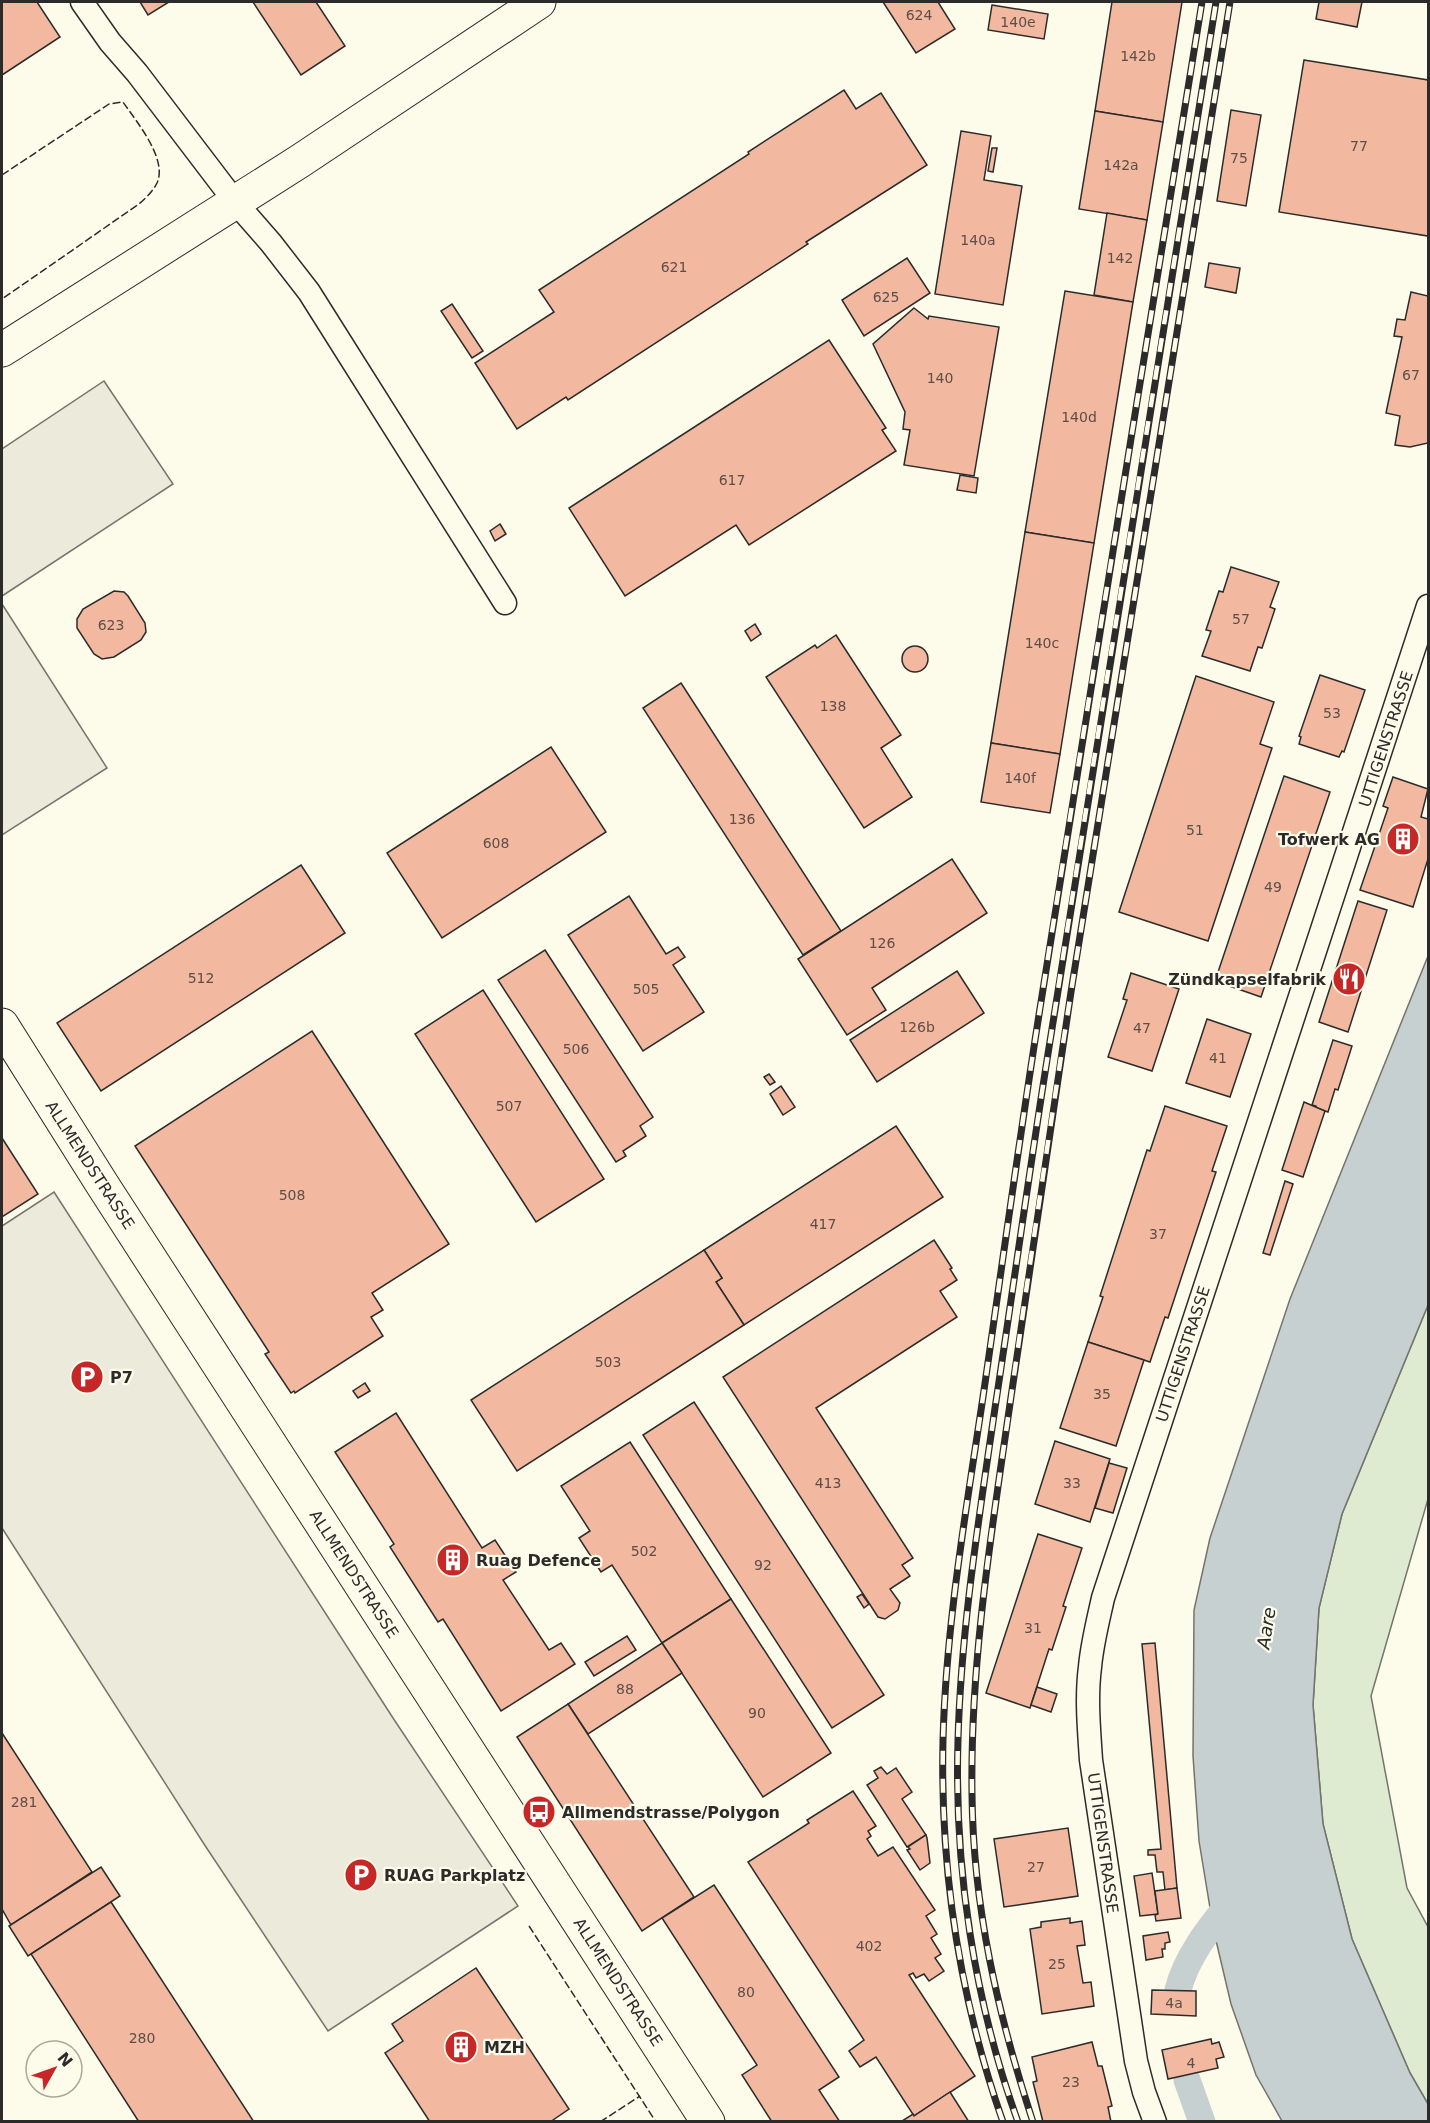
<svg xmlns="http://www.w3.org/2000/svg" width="1430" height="2123" font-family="'DejaVu Sans',sans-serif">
  <rect width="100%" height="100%" fill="#fdfbea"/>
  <!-- green -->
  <path fill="#deebd1" stroke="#74746e" stroke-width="1.5" d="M1428,1305V1499L1371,1696L1407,1888L1428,1927V2104L1410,2073L1352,1939L1323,1824L1313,1705L1319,1608L1342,1514Z"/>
  <!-- parking -->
  <g fill="#eceadb" stroke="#74746e" stroke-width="1.5">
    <path d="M104,381L173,484L2,596V449Z"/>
    <path d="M2,604L107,768L2,835Z"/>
    <path d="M54,1192L393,1718L518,1906L328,2031L204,1844L2,1528V1226Z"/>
  </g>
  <!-- water -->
  <path fill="#c7d0d0" stroke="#74746e" stroke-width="1.5" d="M1428,956V1305L1342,1514L1319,1608L1313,1705L1323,1824L1352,1939L1410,2073L1428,2104V2121H1282L1256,2075L1231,2004L1214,1932L1199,1841L1193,1756L1194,1610L1210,1538L1290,1299Z"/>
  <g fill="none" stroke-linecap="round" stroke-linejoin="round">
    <!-- canal -->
    <g stroke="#c7d0d0" stroke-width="27">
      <path d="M1178,1990C1187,1954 1213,1924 1236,1895"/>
      <path d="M1187,2080L1202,2122"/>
    </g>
  </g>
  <!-- building -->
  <g fill="#f2b8a0" stroke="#2b2b2b" stroke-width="1.5">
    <path d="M2,2H37L60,37L2,75Z"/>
    <path d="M140,2H169L148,15Z"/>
    <path d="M253,2H316L345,46L301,75Z"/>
    <path d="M883,2H938L955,29L916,53Z"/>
    <path d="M1112,2H1182L1163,122L1095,111Z"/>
    <path d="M1319,2H1362L1357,27L1316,19Z"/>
    <path d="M992,5L1048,14L1044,39L988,30Z"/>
    <path d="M1304,60L1428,80V236L1279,212Z"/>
    <path d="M844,90L856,109L881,93L927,165L806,242L808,244L568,400L566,397L517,429L475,363L554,312L539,290L749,154L748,152Z"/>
    <path d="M1231,110L1261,115L1246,206L1217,201Z"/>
    <path d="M1095,111L1163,122L1147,220L1079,209Z"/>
    <path d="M961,131L991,136L984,180L1022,186L1003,305L935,294Z"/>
    <path d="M992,148H997L993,172L988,171Z"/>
    <path d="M1107,213L1147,220L1133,302L1094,295Z"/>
    <path d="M907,258L930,293L864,336L842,300Z"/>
    <path d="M1209,263L1240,268L1236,293L1205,287Z"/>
    <path d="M1065,291L1133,302L1094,543L1025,532Z"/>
    <path d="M1411,292L1428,296V443L1410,447L1395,445L1400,416L1386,413L1402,337L1394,336L1397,319L1405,320Z"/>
    <path d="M452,304L483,351L472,358L441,311Z"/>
    <path d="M914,308L928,319L929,316L999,327L974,476L904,465L910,430L903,429L905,412L873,344Z"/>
    <path d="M829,340L886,428L882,430L896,451L749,545L736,525L625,596L569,508Z"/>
    <path d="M960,475L978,478L976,493L957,490Z"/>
    <path d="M500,524L506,534L495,541L490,531Z"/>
    <path d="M1025,532L1094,543L1060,754L991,743Z"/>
    <path d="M1231,567L1279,582L1270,607L1275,609L1262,648L1258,647L1250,671L1202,656L1211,631L1206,630L1219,591L1223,592Z"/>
    <path d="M114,591L124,592L128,596L145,623L146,632L141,640L114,657L102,659L94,654L77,628V619L83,609Z"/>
    <path d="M755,624L761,634L751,641L745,631Z"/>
    <path d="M836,635L901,735L881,748L912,797L864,828L766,677L815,645L817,648Z"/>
    <circle cx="915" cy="659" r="13"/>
    <path d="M1320,675L1365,690L1344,752L1342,751L1339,757L1299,744L1301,737L1299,736Z"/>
    <path d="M1196,676L1274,702L1260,744L1272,748L1208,941L1119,912Z"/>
    <path d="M681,683L841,931L803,955L643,708Z"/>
    <path d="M991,743L1060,754L1050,813L981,802Z"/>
    <path d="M551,747L606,832L442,938L387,853Z"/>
    <path d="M1284,776L1330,792L1261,997L1215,981Z"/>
    <path d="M1393,777L1428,789L1421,817L1428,819V859L1413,907L1360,890L1388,808L1383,806Z"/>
    <path d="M952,859L987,913L872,988L886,1010L847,1035L798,959Z"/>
    <path d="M301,865L345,933L101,1091L57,1023Z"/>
    <path d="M629,896L666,954L678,947L685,957L673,965L704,1012L643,1051L568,935Z"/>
    <path d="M1358,901L1387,910L1348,1032L1319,1022Z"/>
    <path d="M545,950L653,1117L640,1126L646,1136L623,1151L626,1156L616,1162L498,980Z"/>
    <path d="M957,971L984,1013L877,1082L850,1040Z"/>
    <path d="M1131,973L1179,989L1152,1071L1108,1057L1127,1000L1123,999Z"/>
    <path d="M483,990L604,1179L536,1222L415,1034Z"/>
    <path d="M1207,1019L1251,1034L1230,1097L1186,1083Z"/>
    <path d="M312,1031L449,1244L372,1293L383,1310L371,1317L383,1336L295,1393L294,1391L291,1393L265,1354L269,1352L135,1146Z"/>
    <path d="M1333,1040L1352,1046L1338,1090L1335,1089L1328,1112L1316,1108V1106L1312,1105Z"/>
    <path d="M769,1074L775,1082L770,1085L764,1077Z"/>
    <path d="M781,1086L795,1107L783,1115L770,1094Z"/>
    <path d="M1304,1102L1325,1111L1303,1177L1282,1170Z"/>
    <path d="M1165,1106L1227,1126L1212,1171L1216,1172L1168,1318L1165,1317L1150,1362L1088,1342L1103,1297L1100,1296L1147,1150L1150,1151Z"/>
    <path d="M896,1126L943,1197L744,1325L716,1282L722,1278L704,1250Z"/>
    <path d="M2,1138L38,1194L2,1217Z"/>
    <path d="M1285,1181L1293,1184L1270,1255L1263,1253Z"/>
    <path d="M934,1240L952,1268L950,1269L957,1280L940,1291L957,1317L816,1408L913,1558L902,1565L910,1576L890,1589L900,1603L898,1610L885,1619L878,1617L723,1377Z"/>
    <path d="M704,1250L722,1278L716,1282L744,1325L517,1471L471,1400Z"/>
    <path d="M1088,1342L1144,1360L1116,1446L1060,1428Z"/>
    <path d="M365,1383L370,1391L358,1398L353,1391Z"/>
    <path d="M694,1402L884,1695L832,1728L643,1435Z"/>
    <path d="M396,1413L482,1548L495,1540L516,1572L503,1580L549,1650L561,1643L575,1664L501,1711L443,1619L438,1622L390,1547L394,1544L335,1452Z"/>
    <path d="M1055,1441L1110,1459L1090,1522L1035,1504Z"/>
    <path d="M630,1442L731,1599L662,1643L612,1565L601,1572L579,1538L590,1531L561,1486Z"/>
    <path d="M1109,1463L1127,1468L1113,1513L1095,1508Z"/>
    <path d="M1038,1534L1082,1548L1063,1606L1066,1607L1052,1650L1049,1649L1030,1708L986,1693Z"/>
    <path d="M862,1594L869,1604L864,1608L857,1597Z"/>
    <path d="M731,1599L831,1753L763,1797L662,1643Z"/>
    <path d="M627,1636L636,1650L594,1676L585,1662Z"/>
    <path d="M662,1643L682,1673L588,1734L568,1704Z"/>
    <path d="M1155,1643L1177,1888L1165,1890L1163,1872H1157L1155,1855H1148V1850L1161,1849L1142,1644Z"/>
    <path d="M1037,1687L1057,1694L1051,1712L1031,1705Z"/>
    <path d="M568,1704L694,1897L642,1931L517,1737Z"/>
    <path d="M2,1733L92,1872L11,1925L2,1909Z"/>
    <path d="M881,1767L887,1774L896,1768L912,1792L902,1799L926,1835L907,1847L867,1785L878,1778L874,1771Z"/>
    <path d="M853,1791L876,1826L868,1831L871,1836L867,1839L878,1856L893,1847L935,1910L926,1916L937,1934L931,1938L941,1954L935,1958L944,1971L929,1981L924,1974L916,1978L913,1973L909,1975L975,2076L914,2116L876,2057L860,2067L849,2051L864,2040L748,1862L809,1823L807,1820Z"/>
    <path d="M1068,1828L1078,1896L1004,1907L994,1839Z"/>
    <path d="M926,1835L927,1838L930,1863L920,1870L907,1850L910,1849L908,1847Z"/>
    <path d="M101,1867L120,1896L28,1956L9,1926Z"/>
    <path d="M1152,1873L1158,1914L1140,1916L1134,1876Z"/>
    <path d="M714,1885L839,2077L819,2090L840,2122H772L742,2075L757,2065L662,1918Z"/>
    <path d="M1177,1888L1181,1918L1156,1921L1155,1915L1158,1914L1155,1891Z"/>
    <path d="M111,1902L254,2122H139L31,1954Z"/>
    <path d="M1070,1918V1923L1082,1921L1085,1945L1077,1946L1083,1983L1091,1982L1094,2006L1042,2014L1030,1929L1041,1927V1922Z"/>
    <path d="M1168,1932L1170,1942L1165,1943V1949H1162L1163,1957L1146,1960L1143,1936Z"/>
    <path d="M476,1968L569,2109L550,2122H430L385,2053L403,2041L392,2024Z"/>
    <path d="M1152,1990L1196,1991V2016L1151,2014Z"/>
    <path d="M1211,2039L1212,2044L1219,2042L1224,2057L1216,2059L1218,2068L1168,2079L1162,2050Z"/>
    <path d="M1092,2042L1098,2066H1102L1112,2106L1108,2107L1111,2122H1043L1033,2082L1037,2081L1032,2057Z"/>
    <path d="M950,2092L969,2122L902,2121L913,2114L914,2116Z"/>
  </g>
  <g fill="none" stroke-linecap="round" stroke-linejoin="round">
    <!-- street casing -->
    <g stroke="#2b2b2b" stroke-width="25">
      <g id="street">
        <path d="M82,2L110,42L137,73L236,203L271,243L309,292L505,603"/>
        <path d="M1155,2122L1144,2092L1136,2061L1091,1760C1089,1729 1086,1698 1090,1667C1092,1644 1098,1621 1103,1598L1428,606"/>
      </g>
    </g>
    <!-- secondary casing -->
    <g stroke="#2b2b2b" stroke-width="35">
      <g id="secondary">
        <path d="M2,350L300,161L539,2"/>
        <path d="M2,1025L102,1184L708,2122"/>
      </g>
    </g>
    <!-- street -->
    <use href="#street" stroke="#fdfbea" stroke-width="22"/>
    <!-- secondary -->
    <use href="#secondary" stroke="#fdfbea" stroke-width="33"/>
    <!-- rail casing -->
    <g stroke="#2b2b2b" stroke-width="7">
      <g id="rail">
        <path d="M1003,2122C960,2000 940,1869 943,1740C946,1625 966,1511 983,1397C1002,1266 1020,1134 1041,1002C1093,669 1148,335 1202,2"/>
        <path d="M1018,2122C974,2000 954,1869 958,1740C961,1629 979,1518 995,1408C1014,1283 1031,1159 1051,1035C1104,690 1161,346 1216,2"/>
        <path d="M1033,2122C998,2015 973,1907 972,1794C970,1661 992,1529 1011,1397C1030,1262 1050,1127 1071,992C1124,662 1177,332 1230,2"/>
      </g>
    </g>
    <!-- rail -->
    <use href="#rail" stroke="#fdfbea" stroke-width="4.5" stroke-dasharray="14" stroke-linecap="butt"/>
    <!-- fence -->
    <g stroke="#2b2b2b" stroke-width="1.5" stroke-dasharray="8 3" stroke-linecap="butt">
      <path d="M2,175L109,104L123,102C136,121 168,159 157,183C153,191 146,198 139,204L2,299"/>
      <path d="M529,1926L656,2122"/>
      <path d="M600,2122L640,2096"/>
    </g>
  </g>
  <!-- icons -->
  <defs>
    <g id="building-disc" transform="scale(1.725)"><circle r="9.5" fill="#c62828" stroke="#fdfbea"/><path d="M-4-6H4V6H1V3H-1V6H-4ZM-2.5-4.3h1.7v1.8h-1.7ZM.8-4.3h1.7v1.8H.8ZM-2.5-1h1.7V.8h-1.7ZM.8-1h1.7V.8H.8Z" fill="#fff"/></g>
    <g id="restaurant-disc" transform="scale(1.725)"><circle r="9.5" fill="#c62828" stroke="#fdfbea"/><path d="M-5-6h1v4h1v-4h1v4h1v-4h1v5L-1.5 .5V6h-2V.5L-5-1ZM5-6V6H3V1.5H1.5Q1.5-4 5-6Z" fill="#fff"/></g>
    <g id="parking-disc" transform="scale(1.725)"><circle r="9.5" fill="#c62828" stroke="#fdfbea"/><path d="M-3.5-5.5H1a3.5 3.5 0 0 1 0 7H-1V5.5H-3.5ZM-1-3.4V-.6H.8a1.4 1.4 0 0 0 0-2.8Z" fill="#fff"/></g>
    <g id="bus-disc" transform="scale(1.725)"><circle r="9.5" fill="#c62828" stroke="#fdfbea"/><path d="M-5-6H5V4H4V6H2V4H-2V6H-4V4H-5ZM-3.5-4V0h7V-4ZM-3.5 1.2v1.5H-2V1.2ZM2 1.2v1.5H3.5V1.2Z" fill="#fff"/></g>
  </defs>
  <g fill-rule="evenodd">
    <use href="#building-disc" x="1403" y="839"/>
    <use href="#restaurant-disc" x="1349" y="979"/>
    <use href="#parking-disc" x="87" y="1377"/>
    <use href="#building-disc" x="453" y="1560"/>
    <use href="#bus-disc" x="539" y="1812"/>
    <use href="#parking-disc" x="361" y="1875"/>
    <use href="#building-disc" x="461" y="2047"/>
  </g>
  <g text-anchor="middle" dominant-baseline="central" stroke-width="4.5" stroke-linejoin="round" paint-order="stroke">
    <!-- number labels -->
    <g font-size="14" fill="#5d4e48">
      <text x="919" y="15">624</text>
      <text x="1018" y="22">140e</text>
      <text x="1138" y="56">142b</text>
      <text x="1359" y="146">77</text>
      <text x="1239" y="158">75</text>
      <text x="1121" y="165">142a</text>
      <text x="978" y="240">140a</text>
      <text x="1120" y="258">142</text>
      <text x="674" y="267">621</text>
      <text x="886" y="297">625</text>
      <text x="1411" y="375">67</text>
      <text x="940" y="378">140</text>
      <text x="1079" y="417">140d</text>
      <text x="732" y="480">617</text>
      <text x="1241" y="619">57</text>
      <text x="111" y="625">623</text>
      <text x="1042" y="643">140c</text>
      <text x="833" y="706">138</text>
      <text x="1332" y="713">53</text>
      <text x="1020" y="778">140f</text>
      <text x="742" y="819">136</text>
      <text x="1195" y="830">51</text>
      <text x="496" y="843">608</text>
      <text x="1273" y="887">49</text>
      <text x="882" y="943">126</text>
      <text x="201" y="978">512</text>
      <text x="646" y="989">505</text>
      <text x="917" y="1027">126b</text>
      <text x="1142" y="1028">47</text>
      <text x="576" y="1049">506</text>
      <text x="1218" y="1058">41</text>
      <text x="509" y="1106">507</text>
      <text x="292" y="1195">508</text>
      <text x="823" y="1224">417</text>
      <text x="1158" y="1234">37</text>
      <text x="608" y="1362">503</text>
      <text x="1102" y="1394">35</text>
      <text x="828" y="1483">413</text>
      <text x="1072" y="1483">33</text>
      <text x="644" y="1551">502</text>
      <text x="763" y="1565">92</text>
      <text x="1033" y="1628">31</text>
      <text x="625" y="1689">88</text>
      <text x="757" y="1713">90</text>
      <text x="24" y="1802">281</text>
      <text x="1036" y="1867">27</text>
      <text x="869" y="1946">402</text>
      <text x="1057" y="1964">25</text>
      <text x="746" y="1992">80</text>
      <text x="1174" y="2003">4a</text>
      <text x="142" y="2038">280</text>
      <text x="1191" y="2063">4</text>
      <text x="1071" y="2082">23</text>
    </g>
    <!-- street labels -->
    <g font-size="16" fill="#2b2b2b" stroke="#fdfbea">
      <text transform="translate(1386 739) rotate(-72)">UTTIGENSTRASSE</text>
      <text transform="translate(90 1165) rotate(57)">ALLMENDSTRASSE</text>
      <text transform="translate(1183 1354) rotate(-72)">UTTIGENSTRASSE</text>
      <text transform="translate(354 1574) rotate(57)">ALLMENDSTRASSE</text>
      <text transform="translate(1103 1843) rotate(82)">UTTIGENSTRASSE</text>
      <text transform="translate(618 1982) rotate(57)">ALLMENDSTRASSE</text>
    </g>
    <!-- poi labels -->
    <g font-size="16" font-weight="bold" fill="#2b2b2b" stroke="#fdfbea" text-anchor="start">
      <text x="1380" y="839" text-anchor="end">Tofwerk AG</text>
      <text x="1326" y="979" text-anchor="end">Zündkapselfabrik</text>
      <text x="110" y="1377">P7</text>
      <text x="476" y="1560">Ruag Defence</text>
      <text x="562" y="1812">Allmendstrasse/Polygon</text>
      <text x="384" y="1875">RUAG Parkplatz</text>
      <text x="484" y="2047">MZH</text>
    </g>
    <!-- water labels -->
    <g font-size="18" font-style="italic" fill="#2b2b2b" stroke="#fdfbea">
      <text transform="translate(1266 1628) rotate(-81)">Aare</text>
    </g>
  </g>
  <!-- border -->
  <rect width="1430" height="2123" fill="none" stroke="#2b2b2b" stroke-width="6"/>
  <!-- north arrow -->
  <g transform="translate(54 2069) rotate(50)"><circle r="28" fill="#fdfbea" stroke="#a9a89e" stroke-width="1.5"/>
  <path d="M0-4.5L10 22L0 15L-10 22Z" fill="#c62828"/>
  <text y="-9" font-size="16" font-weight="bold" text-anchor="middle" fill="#2b2b2b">N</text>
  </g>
</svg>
